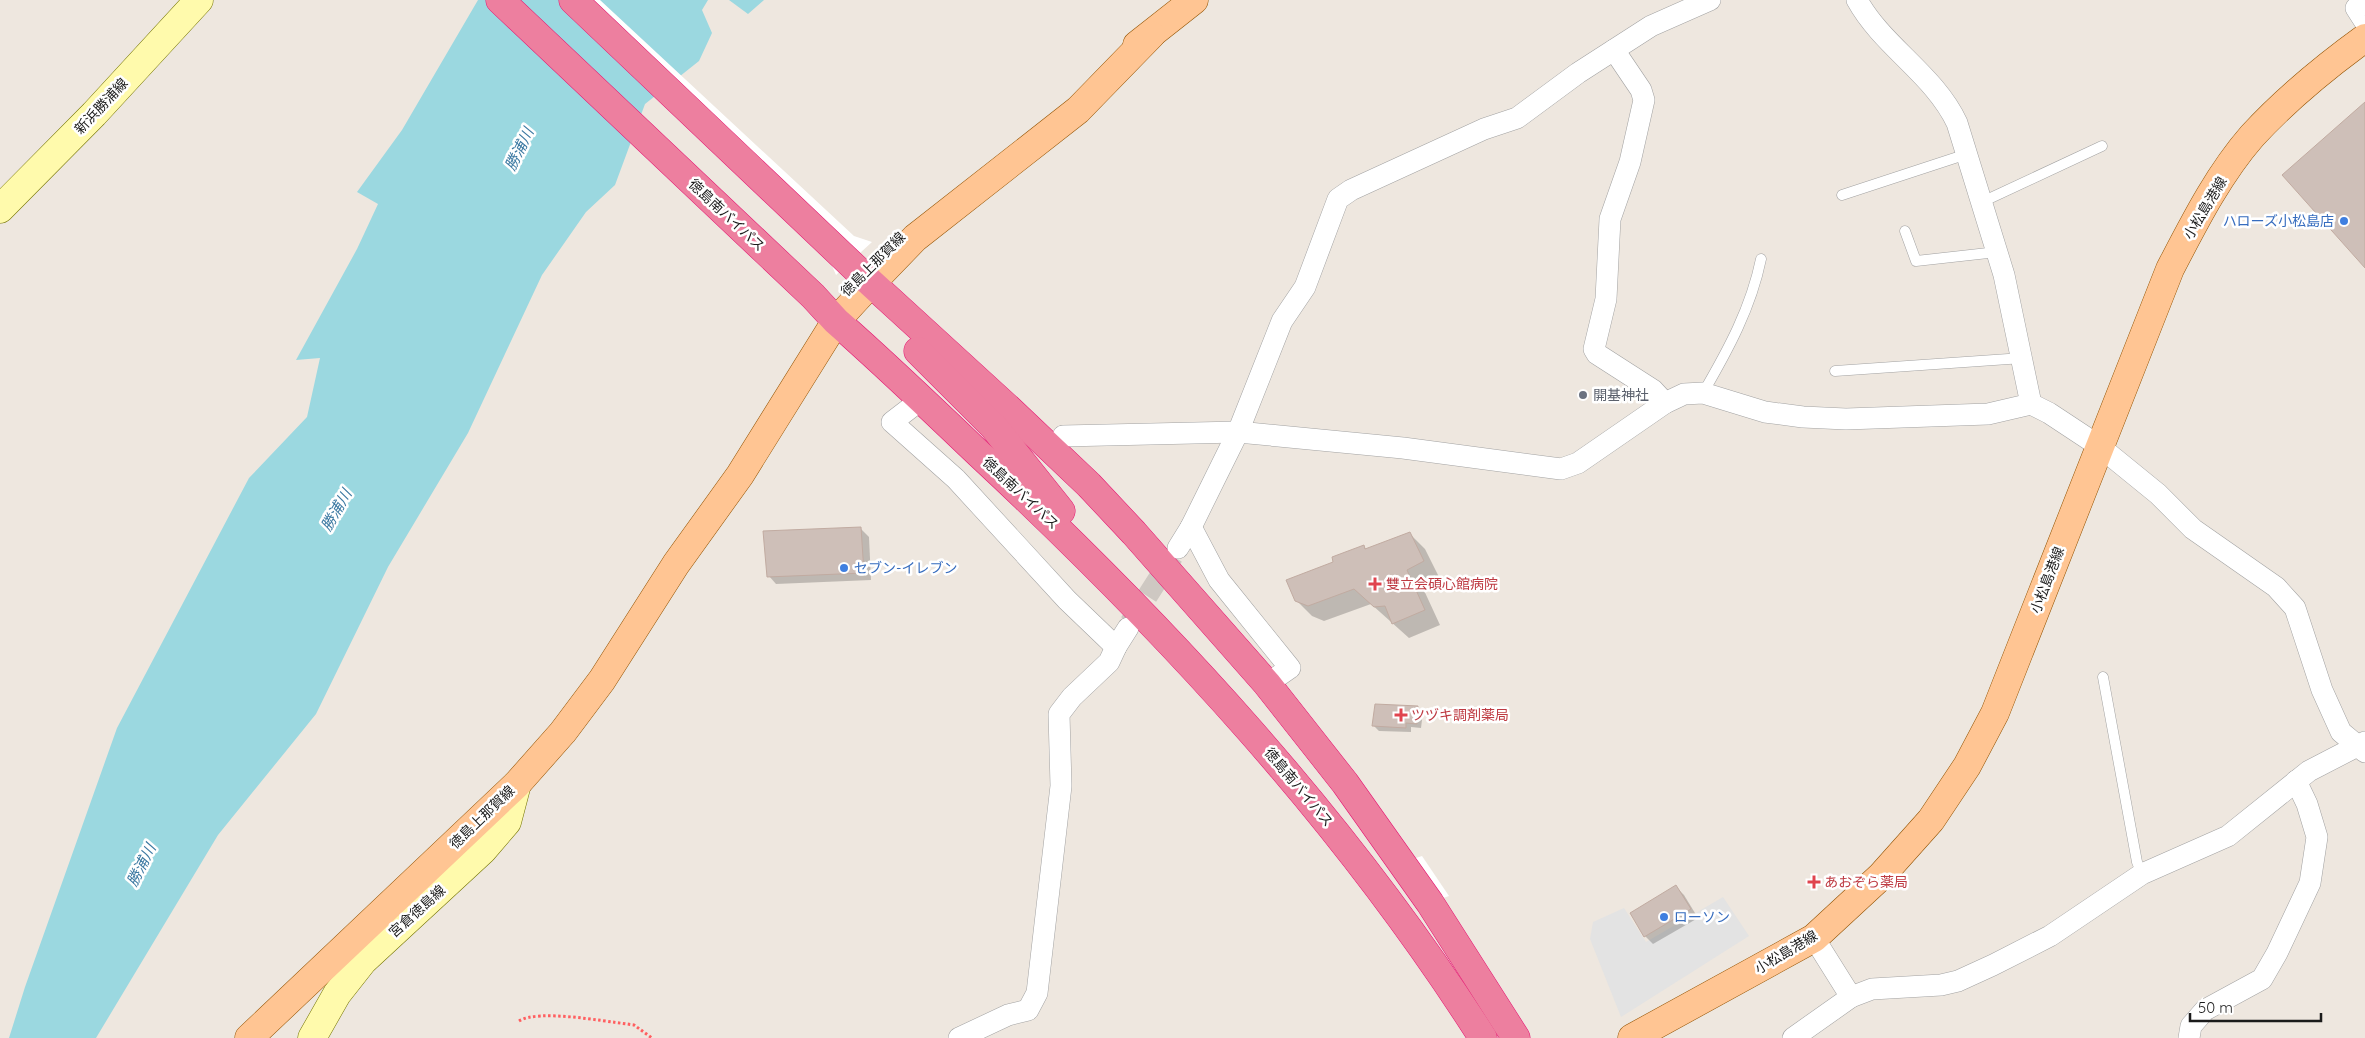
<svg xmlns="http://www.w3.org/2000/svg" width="2365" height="1038" font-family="Quicksand,'Noto Sans JP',sans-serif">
  <rect width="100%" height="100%" fill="#eee7df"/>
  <!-- parking -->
  <path fill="#e3e3e3" d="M1723,897L1749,936L1621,1017L1590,939L1593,922L1624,908L1646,942Z"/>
  <!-- water -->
  <g fill="#9bd8e0">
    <path d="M478,0H708L702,10L712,33L699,61L645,104L615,185L586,212L542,275L468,433L388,567L316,714L218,835L96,1038H9L25,987L117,728L249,478L307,417L320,358L296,360L357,249L378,204L357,192L402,130Z"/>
    <path d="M729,0H764L748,14Z"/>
  </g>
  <!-- pier -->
  <g fill="#fff">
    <path d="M559,0H600L854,236L872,242L836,275L830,261Z"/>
    <path d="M1422,856L1449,896L1421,906L1391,866Z"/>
  </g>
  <!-- shadow -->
  <g fill="#0003">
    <path d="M861,529L869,537L871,580L776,584L769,576Z"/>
    <path d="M1410,534L1425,549L1439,577L1422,586L1440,625L1409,638L1371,604L1324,621L1312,616L1296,600L1334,563L1364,547L1367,550Z"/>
    <path d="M1418,707L1423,712L1421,728L1411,727V732L1379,731L1374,726Z"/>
    <path d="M1676,887L1684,895L1698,918L1653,944L1645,936Z"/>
  </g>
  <!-- building -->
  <g fill="#cebfb8" stroke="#c1aba1">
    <path d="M2365,102V268L2282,175Z"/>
    <path d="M861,527L864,573L767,577L763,531Z"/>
    <path d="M1410,532L1424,561L1407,570L1425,610L1392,624L1385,606L1374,607L1354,589L1308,606L1295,601L1286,580L1333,562L1332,557L1364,545L1365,549Z"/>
    <path d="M1375,704L1418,706L1417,724L1406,723V728L1372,726Z"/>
    <path d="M1676,885L1691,909L1644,937L1630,913Z"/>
  </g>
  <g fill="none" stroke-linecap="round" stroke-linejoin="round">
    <!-- street-tunnel -->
    <path stroke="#cec8c2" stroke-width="21" stroke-dasharray="21 11" stroke-linecap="butt" d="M1130,623L1173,556"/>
    <!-- lane casing -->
    <g stroke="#a2a2a2" stroke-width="11">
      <g id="lane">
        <path d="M1842,195L1967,154"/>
        <path d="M1982,202L2102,146"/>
        <path d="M1905,231L1916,261L1997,252"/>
        <path d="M1835,371L2023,358"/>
        <path d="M1703,393C1728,350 1751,308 1761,259"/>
        <path d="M2103,677L2137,862L2142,874"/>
      </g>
    </g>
    <!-- street casing -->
    <g stroke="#a2a2a2" stroke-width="22">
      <g id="street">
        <path d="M1857,0C1883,47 1934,74 1957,123L2004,275L2031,404L2049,413L2099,446L2158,494L2193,529L2276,587L2295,608L2322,690L2341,732L2365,752"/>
        <path d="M2365,3L2356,8L2365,22"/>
        <path d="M1614,50L1641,90L1644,100L1630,162L1610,219L1606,299L1594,349L1597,354L1653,390L1665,403"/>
        <path d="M922,399L892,422L956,479L1067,600L1116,647L1128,628"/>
        <path d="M1063,436L1238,432L1403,448L1561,469L1578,463L1665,403L1684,394L1703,393L1765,412L1803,417L1846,419L1988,414L2031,404"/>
        <path d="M1191,527L1238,432L1282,321L1305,287L1338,199L1351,190L1484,129L1517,118L1578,73L1651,26L1710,0"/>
        <path d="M1178,548L1191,527L1219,580L1290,668L1267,684"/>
        <path d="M1814,938L1851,997"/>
        <path d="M959,1038L1008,1015L1028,1010L1037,993L1061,786L1059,714L1072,697L1109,662L1116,647"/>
        <path d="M1793,1038L1851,997L1872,989L1941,985L1958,981L1993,965L2050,936L2142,874L2228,836L2309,771L2365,742"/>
        <path d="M2189,1038L2191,1026L2205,1010L2262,979L2277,953L2310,883L2317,837L2307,804L2296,781"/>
      </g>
    </g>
    <!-- secondary casing -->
    <g stroke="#747400" stroke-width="29">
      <g id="secondary">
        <path d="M0,209L94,114L199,0"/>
        <path d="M312,1038L337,994L363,961L483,850L507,822L517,784"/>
      </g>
    </g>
    <!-- primary casing -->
    <g stroke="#925200" stroke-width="29">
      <g id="primary">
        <path d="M1137,45L1194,0"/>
        <path d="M249,1038L517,784L563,732L602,680L676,564L740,475L836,321L859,296L915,238L1078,110L1151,35"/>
        <path d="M1632,1038L1814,938L1881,876L1931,820L1967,766L1995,713L2170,269C2194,223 2218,175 2252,136C2286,99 2325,67 2365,38"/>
      </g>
    </g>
    <!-- highway casing -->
    <g stroke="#e41572" stroke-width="29">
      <g id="highway">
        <path d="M500,0L813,296L836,321C885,364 932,409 979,454C1168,630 1344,820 1483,1038"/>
        <path d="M573,0L871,283L1010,410L1089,485L1134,533L1267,684L1345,783L1430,903L1516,1038"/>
        <path d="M918,351L993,426L1061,511"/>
      </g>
    </g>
    <!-- path -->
    <path stroke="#ff5f60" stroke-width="3" stroke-dasharray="2.5 2.5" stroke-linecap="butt" d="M519,1021C538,1009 602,1021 627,1024L634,1025L652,1038"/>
    <!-- lane -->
    <use href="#lane" stroke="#fff" stroke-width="10"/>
    <!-- street -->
    <use href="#street" stroke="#fff" stroke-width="21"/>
    <!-- secondary -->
    <use href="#secondary" stroke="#fffaac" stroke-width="28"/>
    <!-- primary -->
    <use href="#primary" stroke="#ffc593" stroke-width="28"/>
    <!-- highway -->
    <use href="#highway" stroke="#ed7f9f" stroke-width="28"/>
  </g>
  <!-- markers -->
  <g fill="#3f7fe0" stroke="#fff" stroke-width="2">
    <circle cx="2344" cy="221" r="5"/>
    <circle cx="844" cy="568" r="5"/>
    <circle cx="1664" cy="917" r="5"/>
  </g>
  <circle fill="#6b7280" stroke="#fff" stroke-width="2" cx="1583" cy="395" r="5"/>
  <g fill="#e0444e" stroke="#fff" stroke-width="2">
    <path d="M1372.5 576.5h5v5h5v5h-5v5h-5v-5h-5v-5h5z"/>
    <path d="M1398.5 707.5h5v5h5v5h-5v5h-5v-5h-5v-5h5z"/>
    <path d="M1811.5 874.5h5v5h5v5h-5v5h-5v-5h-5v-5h5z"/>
  </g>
  <g text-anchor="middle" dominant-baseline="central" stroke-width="5" stroke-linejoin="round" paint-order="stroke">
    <!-- street labels -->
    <g font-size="14" fill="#1b1b1b" stroke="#fff">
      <text transform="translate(101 106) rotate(-47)">新浜勝浦線</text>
      <text transform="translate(2205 208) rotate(-59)">小松島港線</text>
      <text transform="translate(727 215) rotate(43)">徳島南バイパス</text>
      <text transform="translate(873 264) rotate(-45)">徳島上那賀線</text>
      <text transform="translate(1021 493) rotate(43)">徳島南バイパス</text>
      <text transform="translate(2047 580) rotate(-69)">小松島港線</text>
      <text transform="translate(1299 787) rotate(50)">徳島南バイパス</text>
      <text transform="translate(482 817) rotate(-44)">徳島上那賀線</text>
      <text transform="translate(417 911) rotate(-42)">宮倉徳島線</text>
      <text transform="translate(1786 952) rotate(-31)">小松島港線</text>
    </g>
    <!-- shop labels -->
    <g font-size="14" fill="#366cbe" stroke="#fff" text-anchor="start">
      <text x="2334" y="221" text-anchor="end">ハローズ小松島店</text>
      <text x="854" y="568">セブン-イレブン</text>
      <text x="1674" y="917">ローソン</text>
    </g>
    <!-- worship labels -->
    <g font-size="14" fill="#5b616d" stroke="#fff" text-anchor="start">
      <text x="1593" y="395">開基神社</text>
    </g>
    <!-- health labels -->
    <g font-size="14" fill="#be3a42" stroke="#fff" text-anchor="start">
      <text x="1386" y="584">雙立会碩心館病院</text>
      <text x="1411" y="715">ツヅキ調剤薬局</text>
      <text x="1824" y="882">あおぞら薬局</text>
    </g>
    <!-- water labels -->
    <g font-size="15" font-style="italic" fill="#3c79a2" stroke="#fff">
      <text transform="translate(519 149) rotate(-64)">勝浦川</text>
      <text transform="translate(336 510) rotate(-60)">勝浦川</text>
      <text transform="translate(141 865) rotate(-63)">勝浦川</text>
    </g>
  </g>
  <!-- scale -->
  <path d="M2190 1013v8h131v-8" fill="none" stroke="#1b1b1b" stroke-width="2.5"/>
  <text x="2198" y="1013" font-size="15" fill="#1b1b1b" stroke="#ffffff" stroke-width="4" paint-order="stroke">50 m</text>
</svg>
